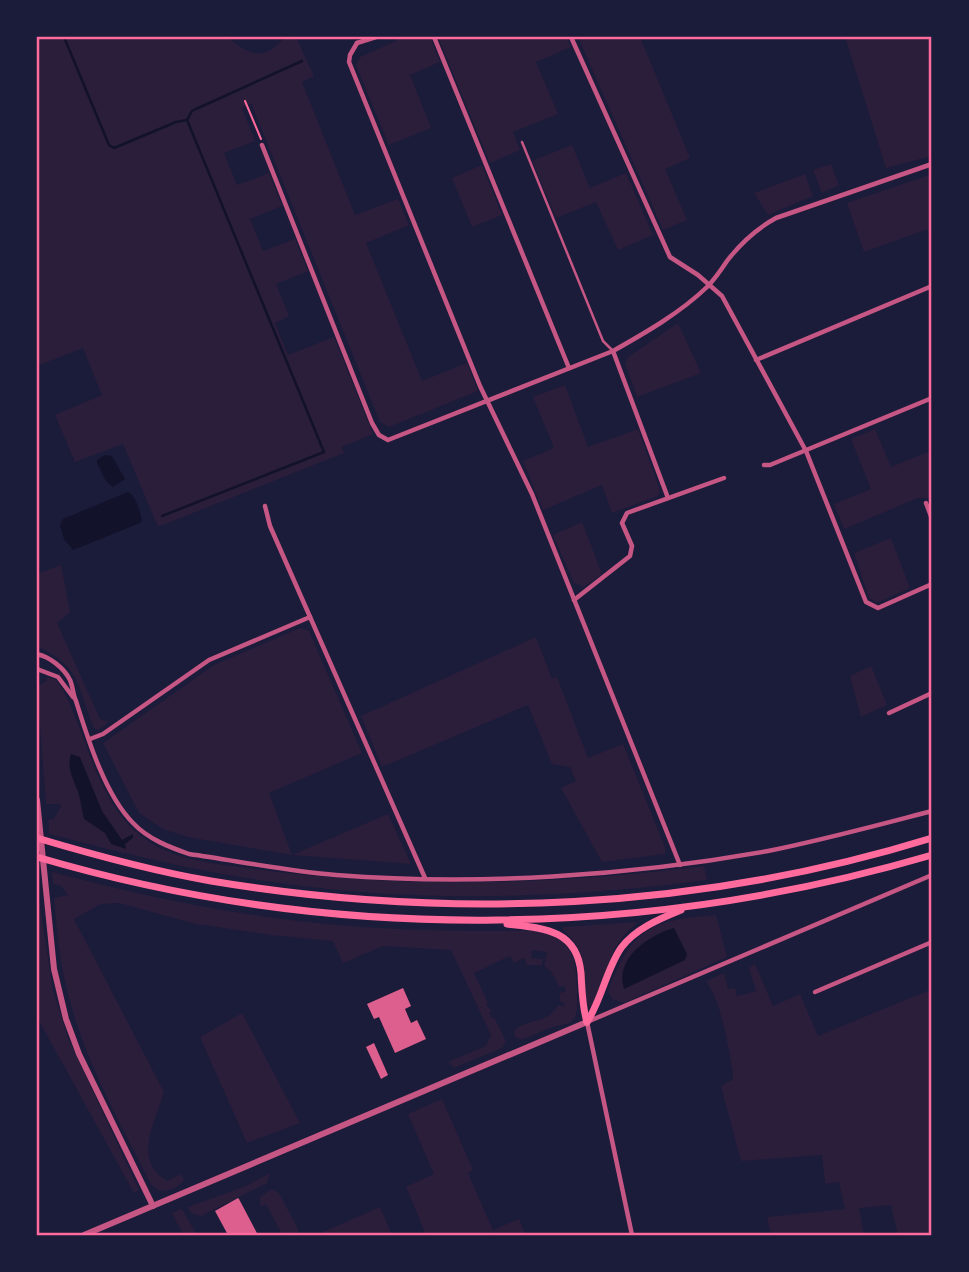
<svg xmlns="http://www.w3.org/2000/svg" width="969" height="1272" font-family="'Noto Sans',sans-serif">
  <rect width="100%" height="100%" fill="#1b1b3a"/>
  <!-- green -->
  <g fill="#2a1e3b">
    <path d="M37,37H227C251,56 263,62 285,37H296L314,76L302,82L355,215L398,199L409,225L366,243L422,381L467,363L478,391L389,427L380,422L251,103L242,108L255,141L224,153L237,185L269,173L282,206L250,219L263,251L295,239L308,271L276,284L289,316L275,323L288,355L334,337L373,434L342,447L344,453L158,527L123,444L75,462L55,415L102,395L83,348L37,366Z"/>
    <path d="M400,37H430L440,62L410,75L431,128L389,145L356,65L360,57L396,41V38Z"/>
    <path d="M438,37H566L571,47L536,62L558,114L513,132L520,150L490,163Z"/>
    <path d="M578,37H640L690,158L665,169L687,220L663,230Z"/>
    <path d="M845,37H932V156L886,168Z"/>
    <path d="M572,145L590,188L626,173L653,235L618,250L596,202L556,218L532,161Z"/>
    <path d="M831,164L839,185L822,193L813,170Z"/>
    <path d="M482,165L502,215L472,227L452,178Z"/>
    <path d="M805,174L813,196L768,215L754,193Z"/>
    <path d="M932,174V275L928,229L864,252L847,203Z"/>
    <path d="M678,323L701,373L637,397L625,363L628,357Z"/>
    <path d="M565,385L588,447L638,429L660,490L658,496L612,513L602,485L543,510L523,461L554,448L533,397Z"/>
    <path d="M875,429L891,467L932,450V502L929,498H918L844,529L834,504L871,489L851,439Z"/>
    <path d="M582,522L602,574L584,587L574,583L553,535Z"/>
    <path d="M891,538L910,588L877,603L869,598L854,553Z"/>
    <path d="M61,565L70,612L57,623L100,719L109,722L98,730L94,728C76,684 83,669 37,646V574Z"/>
    <path d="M300,628L309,631L362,753L269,793L292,855L388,814L411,864L292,855L187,837L163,829L139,813L103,743L214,665Z"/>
    <path d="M536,637L552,679L557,677L588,758L623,744L665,847V854L602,862L561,788L576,781L570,767L552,764L528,705L382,767L361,716Z"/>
    <path d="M871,666L887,705L861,717L850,676Z"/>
    <path d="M47,677L56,680L64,692C88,738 97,801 140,835C172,862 216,863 255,869C405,889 554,885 704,866L707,880C555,900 398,904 246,878C179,867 114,851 49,834L48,820L54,819L61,806L60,804H46L37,687L46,681Z"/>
    <path d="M52,872C139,895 228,914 318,923C390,931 463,931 536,931C574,939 576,958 577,992C577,1004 579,1016 570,1023L552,1027L522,1040L515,1037L514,1031C527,1017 546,1026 558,1005L563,1007L565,1004L560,1001V993L566,991L564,986L559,987L551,971L544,966L547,952L532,950L531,958L543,959L542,965H527L524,958L514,963L510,956L474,973L488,1003L486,1004L492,1011L489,1013L492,1018L494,1017L506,1041L502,1048L454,1068L448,1062L486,1046L491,1035L451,950L383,946L343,963L333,941L271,935L196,924L119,903L101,904L74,919L164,1092C155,1123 132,1160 167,1181L182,1174L184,1181C175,1189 161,1197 151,1184C121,1125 86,1063 69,998C60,965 57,931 54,898L68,895L61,886L53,884Z"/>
    <path d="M37,899H39L53,990L68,1038L139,1190L134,1193L37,1017Z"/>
    <path d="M716,915L727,957L624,1003L612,999L608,991C631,929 650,920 716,915Z"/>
    <path d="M638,922L625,934L615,948L592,1006H588C578,975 594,956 562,929L563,927Z"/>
    <path d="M755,964L773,1006L800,994L818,1036L932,989V1235H898L891,1205L859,1208L864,1235H771L767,1217L845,1209L839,1182L825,1184L822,1155L741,1161L721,1086L733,1079V1073C727,1043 723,1006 706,981L724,973L728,989L735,988L737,996L756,991L749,968Z"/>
    <path d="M242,1013L300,1123L247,1143L200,1037Z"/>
    <path d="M442,1099L473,1170L468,1173L493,1230L519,1219L526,1235H493L491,1232L483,1235H426L406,1187L434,1174L408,1114Z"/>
    <path d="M270,1173L267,1183L201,1216L191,1213L188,1207L246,1186Z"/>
    <path d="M272,1189L279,1193L298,1229V1235H280L282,1234L266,1204L260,1207V1197Z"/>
    <path d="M380,1207L392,1235H322L323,1232Z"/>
    <path d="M182,1209L197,1235H183L172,1213Z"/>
  </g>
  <!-- water -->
  <g fill="#12122b">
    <path d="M105,455L112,456L125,479L113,487L106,481L97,463V460Z"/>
    <path d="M128,492C137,497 139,510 142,520L140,523L73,550L64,539L60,526L63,519Z"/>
    <path d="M71,754L80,757L102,811L122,840L133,834V838L125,844L126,849L111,844L105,833L84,819C82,811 81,803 79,795C75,781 66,770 71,754Z"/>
    <path d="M674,928L687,954L685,960L624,989C614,958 649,935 674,928Z"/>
  </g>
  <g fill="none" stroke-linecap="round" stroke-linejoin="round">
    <!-- stream -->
    <g stroke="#12122b" stroke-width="2.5">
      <path d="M64,37L109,145L114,148L176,122L187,120L192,111L196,109L302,61"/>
      <path d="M162,516L324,452L187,120"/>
    </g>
  </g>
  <!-- building -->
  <g fill="#dd5f8e">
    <path d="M403,988L411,1006L405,1009L411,1023L417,1020L426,1039L395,1053L379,1017L374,1019L367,1004Z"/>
    <path d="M374,1043L388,1075L381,1079L366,1047Z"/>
    <path d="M238,1198L239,1199L258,1235H228L215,1211Z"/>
  </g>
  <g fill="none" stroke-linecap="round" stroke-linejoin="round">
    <!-- path -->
    <path stroke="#ff6b9d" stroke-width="2" d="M245,101L261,139"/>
    <!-- service -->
    <path stroke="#c65784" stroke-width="2.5" d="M522,142L603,341L613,351"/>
    <!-- minor -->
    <g stroke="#c65784" stroke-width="4.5">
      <path d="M434,37L569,368"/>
      <path d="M571,37L670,257L698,275L722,296L806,451L866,602L878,608L932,584"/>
      <path d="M357,43L350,55L349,62L480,386L532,494L680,865"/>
      <path d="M357,43L376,37"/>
      <path d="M262,145L372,423L379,435L388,440L613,351C645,333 680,313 707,287C715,279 721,270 727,261C740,244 756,229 776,218L932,164"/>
      <path d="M613,351L668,498"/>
      <path d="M756,360L932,286"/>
      <path d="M764,465H770L932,398"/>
      <path d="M926,503L932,519"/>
      <path d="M265,506L270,526L425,878"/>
      <path d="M574,600L630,556L632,546L622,523L627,513L724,478"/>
      <path d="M37,654C50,657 64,668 70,680C73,687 73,695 76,701C88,739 105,795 133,823C148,839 169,847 189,854C238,861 287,871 336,875C477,886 628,876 768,851C823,840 878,825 932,811"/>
      <path d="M37,669L58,677L73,697"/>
      <path d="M889,713L932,693"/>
      <path d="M90,739L103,734L209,660L310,617"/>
      <path d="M815,992L932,942"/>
      <path d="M632,1235L587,1022L932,875"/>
    </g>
    <!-- tertiary -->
    <g stroke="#c65784" stroke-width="6">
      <path d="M37,800L54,969L66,1019L79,1054L153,1206"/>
      <path d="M84,1235L587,1022"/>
    </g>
    <!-- secondary -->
    <g stroke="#ff6b9d" stroke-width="7">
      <path d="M37,838C94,855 152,871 211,881C451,921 699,910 932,838"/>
      <path d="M37,857C328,943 642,940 932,855"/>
      <path d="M507,924C542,928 577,929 581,973C582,990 582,1006 587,1022"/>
      <path d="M587,1022C602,999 606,970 621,948C635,929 659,919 681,910"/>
    </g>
  </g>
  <!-- border -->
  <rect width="969" height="1272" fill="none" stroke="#1b1b3a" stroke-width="77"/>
  <rect x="38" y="38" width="892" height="1196" fill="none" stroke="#ff6b9d" stroke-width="2.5"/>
</svg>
